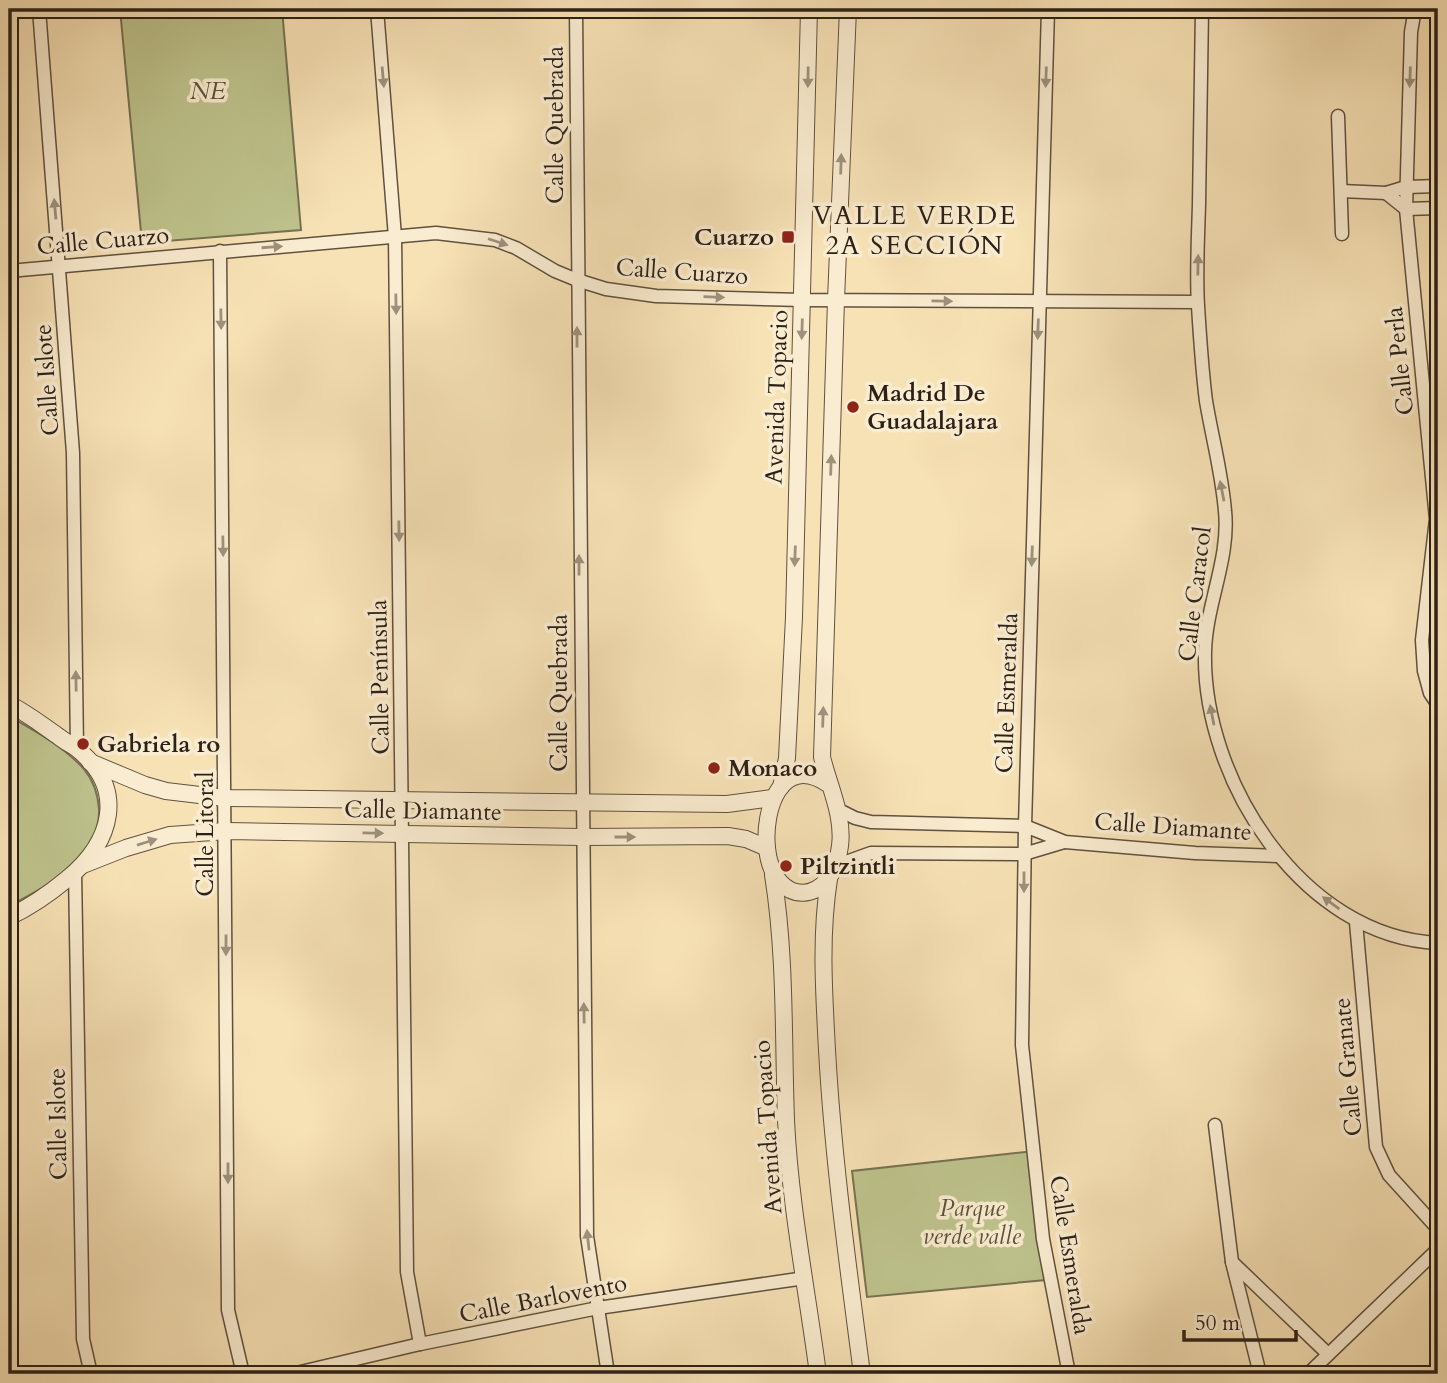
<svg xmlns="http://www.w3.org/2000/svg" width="1447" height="1383" font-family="Cardo,serif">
  <rect width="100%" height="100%" fill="#f7e2b6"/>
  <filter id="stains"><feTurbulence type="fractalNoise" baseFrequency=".00286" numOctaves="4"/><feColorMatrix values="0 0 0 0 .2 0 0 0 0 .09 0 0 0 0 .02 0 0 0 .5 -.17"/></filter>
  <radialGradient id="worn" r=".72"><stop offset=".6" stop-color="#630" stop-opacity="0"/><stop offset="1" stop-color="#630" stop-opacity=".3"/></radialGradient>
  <!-- green -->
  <g fill="#bec38d" stroke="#767252" stroke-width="2">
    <path d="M120,9H282L301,230L142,243Z"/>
    <path d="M9,716C35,731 63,746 84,769C94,781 98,794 99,809C101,859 47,886 9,906Z"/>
    <path d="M1034,1151L1046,1280L867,1297L852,1171Z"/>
  </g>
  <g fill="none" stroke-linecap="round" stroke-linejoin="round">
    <!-- minor casing -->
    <g stroke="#60513f" stroke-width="15">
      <g id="minor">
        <path d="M39,9L73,453L77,749"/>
        <path d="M377,9L395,237L407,1272L420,1344"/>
        <path d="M576,9L587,1236L608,1374"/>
        <path d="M1048,9L1025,826L1022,1045L1043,1239L1069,1374"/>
        <path d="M1202,9C1201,74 1200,140 1199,205C1198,238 1196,273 1198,306C1200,338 1202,370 1206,401C1212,437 1222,474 1225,511C1230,559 1206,604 1205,652C1202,779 1302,937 1438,943"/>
        <path d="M1415,9L1411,32L1406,209L1436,519L1422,640L1424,671L1430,693L1438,705"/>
        <path d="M1338,116L1342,234"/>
        <path d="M1341,191L1386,193L1406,187L1438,186"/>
        <path d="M1386,193L1406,209L1438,208"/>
        <path d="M220,251L228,1310L243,1374"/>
        <path d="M9,271L436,233L495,240L516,248L555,271L577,280L606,289L656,296L803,300L1197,302"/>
        <path d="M837,809L855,818L871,822L1025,826L1065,842L1195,853L1278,856"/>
        <path d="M835,866L871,853L1024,854L1064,842"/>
        <path d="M75,872L83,1339L91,1374"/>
        <path d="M1356,922L1376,1147L1389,1175L1438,1229"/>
        <path d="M1215,1125L1232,1262L1260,1374"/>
        <path d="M1232,1262L1328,1354"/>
        <path d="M292,1374L420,1344L598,1308L805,1278"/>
        <path d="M1308,1374L1438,1249"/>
      </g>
    </g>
    <!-- tertiary casing -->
    <g stroke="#60513f" stroke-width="18">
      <g id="tertiary">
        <path d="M9,704C27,713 42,725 58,736C64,741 70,744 76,748C128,789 112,842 67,879C49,894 30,907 9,917"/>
        <path d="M90,762L145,785L166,791L225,798L727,804L773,798"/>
        <path d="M828,784C781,753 763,810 767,848C773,909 833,907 840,846C844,816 829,786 822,757L836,300L848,9"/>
        <path d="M781,787L787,758L794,617L809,9"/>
        <path d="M83,865L126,848L170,835L226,831L581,837L728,836L746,839L767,848"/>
        <path d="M773,875C786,956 783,1038 786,1120C790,1205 807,1290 818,1374"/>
        <path d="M829,879C820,937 824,992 827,1050C833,1159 848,1266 862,1374"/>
      </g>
    </g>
    <!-- minor -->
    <use href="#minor" stroke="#faecd0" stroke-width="12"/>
    <!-- tertiary -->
    <use href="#tertiary" stroke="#faecd0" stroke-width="16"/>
  </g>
  <!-- one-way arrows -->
  <defs><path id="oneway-solid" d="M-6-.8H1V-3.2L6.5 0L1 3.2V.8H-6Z" transform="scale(1.75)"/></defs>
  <g fill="#9e917d">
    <use href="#oneway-solid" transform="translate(383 77) rotate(85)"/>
    <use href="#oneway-solid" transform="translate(808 77) rotate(91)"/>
    <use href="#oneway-solid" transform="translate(1046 77) rotate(92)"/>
    <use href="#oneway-solid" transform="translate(1410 77) rotate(92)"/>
    <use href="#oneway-solid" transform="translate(841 164) rotate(-88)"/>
    <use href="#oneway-solid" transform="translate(55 209) rotate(-95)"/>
    <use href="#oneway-solid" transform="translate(498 242) rotate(18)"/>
    <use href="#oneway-solid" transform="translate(272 247) rotate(-4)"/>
    <use href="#oneway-solid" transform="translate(1198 265) rotate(-89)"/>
    <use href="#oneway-solid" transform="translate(714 297) rotate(2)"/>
    <use href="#oneway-solid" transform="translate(942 301) rotate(1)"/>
    <use href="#oneway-solid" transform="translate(396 304) rotate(89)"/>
    <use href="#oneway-solid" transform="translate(221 319) rotate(89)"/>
    <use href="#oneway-solid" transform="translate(802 329) rotate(92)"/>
    <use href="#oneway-solid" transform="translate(1038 329) rotate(92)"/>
    <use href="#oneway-solid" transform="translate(577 337) rotate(-90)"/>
    <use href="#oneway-solid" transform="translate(831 465) rotate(-88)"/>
    <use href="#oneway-solid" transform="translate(1222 491) rotate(-101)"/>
    <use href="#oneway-solid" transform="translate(399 531) rotate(89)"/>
    <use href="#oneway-solid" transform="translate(223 546) rotate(89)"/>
    <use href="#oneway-solid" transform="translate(795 556) rotate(92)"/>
    <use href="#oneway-solid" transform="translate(1032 556) rotate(92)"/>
    <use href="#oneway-solid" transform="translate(579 565) rotate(-90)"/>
    <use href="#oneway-solid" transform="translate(76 681) rotate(-91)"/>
    <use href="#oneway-solid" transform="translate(1212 715) rotate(-101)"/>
    <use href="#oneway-solid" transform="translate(823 717) rotate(-88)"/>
    <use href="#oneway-solid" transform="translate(373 833) rotate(1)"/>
    <use href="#oneway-solid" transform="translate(625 837)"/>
    <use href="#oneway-solid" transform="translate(147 842) rotate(-17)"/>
    <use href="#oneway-solid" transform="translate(1024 882) rotate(90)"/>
    <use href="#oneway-solid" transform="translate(1331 903) rotate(-144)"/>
    <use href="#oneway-solid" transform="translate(226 945) rotate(90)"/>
    <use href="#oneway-solid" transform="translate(584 1013) rotate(-91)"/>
    <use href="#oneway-solid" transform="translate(228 1173) rotate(90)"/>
    <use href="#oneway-solid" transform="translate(588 1240) rotate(-96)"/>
  </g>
  <!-- markers -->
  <g fill="#8f2418" stroke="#faecd0" stroke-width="2.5">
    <rect x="781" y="230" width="14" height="14" rx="3.5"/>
    <circle cx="853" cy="407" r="7"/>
    <circle cx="83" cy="744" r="7"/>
    <circle cx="714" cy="768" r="7"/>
    <circle cx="786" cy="866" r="7"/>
  </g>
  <g text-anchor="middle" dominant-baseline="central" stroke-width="7" stroke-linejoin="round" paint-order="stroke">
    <!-- park labels -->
    <g font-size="24" font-style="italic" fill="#58523a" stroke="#faecd0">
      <text x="208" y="91">NE</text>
      <text x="972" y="1208">Parque<tspan x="972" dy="28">verde valle</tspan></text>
    </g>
    <!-- street labels -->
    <g font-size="24" fill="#2d2117" stroke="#faecd0">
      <text transform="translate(555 125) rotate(-90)">Calle Quebrada</text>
      <text transform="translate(103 241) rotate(-5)">Calle Cuarzo</text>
      <text transform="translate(682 272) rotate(4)">Calle Cuarzo</text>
      <text transform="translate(1400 361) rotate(-96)">Calle Perla</text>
      <text transform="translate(47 380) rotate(-94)">Calle Islote</text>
      <text transform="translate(777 397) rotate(-88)">Avenida Topacio</text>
      <text transform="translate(1195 594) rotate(-83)">Calle Caracol</text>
      <text transform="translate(380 677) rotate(-91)">Calle Península</text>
      <text transform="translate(559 693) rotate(-90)">Calle Quebrada</text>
      <text transform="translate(1007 693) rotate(-88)">Calle Esmeralda</text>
      <text transform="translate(423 811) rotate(1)">Calle Diamante</text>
      <text transform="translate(1173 827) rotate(4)">Calle Diamante</text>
      <text transform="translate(205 834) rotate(-90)">Calle Litoral</text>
      <text transform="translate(1348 1067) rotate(-95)">Calle Granate</text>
      <text transform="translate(58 1124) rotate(-91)">Calle Islote</text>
      <text transform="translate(768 1127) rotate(-94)">Avenida Topacio</text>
      <text transform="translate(1070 1255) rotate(81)">Calle Esmeralda</text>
      <text transform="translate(543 1299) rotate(-11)">Calle Barlovento</text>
    </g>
    <!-- poi labels -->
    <g font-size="24" font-weight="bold" fill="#2d2117" stroke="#faecd0" text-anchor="start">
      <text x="774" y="237" text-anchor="end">Cuarzo</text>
      <text x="867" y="393">Madrid De<tspan x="867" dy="28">Guadalajara</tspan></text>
      <text x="97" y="744">Gabriela ro</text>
      <text x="728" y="768">Monaco</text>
      <text x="800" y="866">Piltzintli</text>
    </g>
    <!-- neighbourhood labels -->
    <g font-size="26" letter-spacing="2" fill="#2d2117" stroke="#faecd0">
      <text x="915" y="215">VALLE VERDE<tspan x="915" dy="30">2A SECCIÓN</tspan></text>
    </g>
  </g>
  <!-- margin -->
  <rect width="1447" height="1383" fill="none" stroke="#f7e2b6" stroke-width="35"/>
  <rect x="10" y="10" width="1426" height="1362" fill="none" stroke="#2d2117" stroke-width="3.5"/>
  <rect x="18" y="18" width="1412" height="1348" fill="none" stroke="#2d2117" stroke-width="2"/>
  <!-- scale -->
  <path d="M1184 1330v10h112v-10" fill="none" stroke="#2d2117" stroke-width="3.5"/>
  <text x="1195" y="1330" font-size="21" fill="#2d2117" stroke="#faecd0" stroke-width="5" paint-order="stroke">50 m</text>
  <rect width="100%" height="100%" filter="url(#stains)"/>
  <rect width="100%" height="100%" fill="url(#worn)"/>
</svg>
